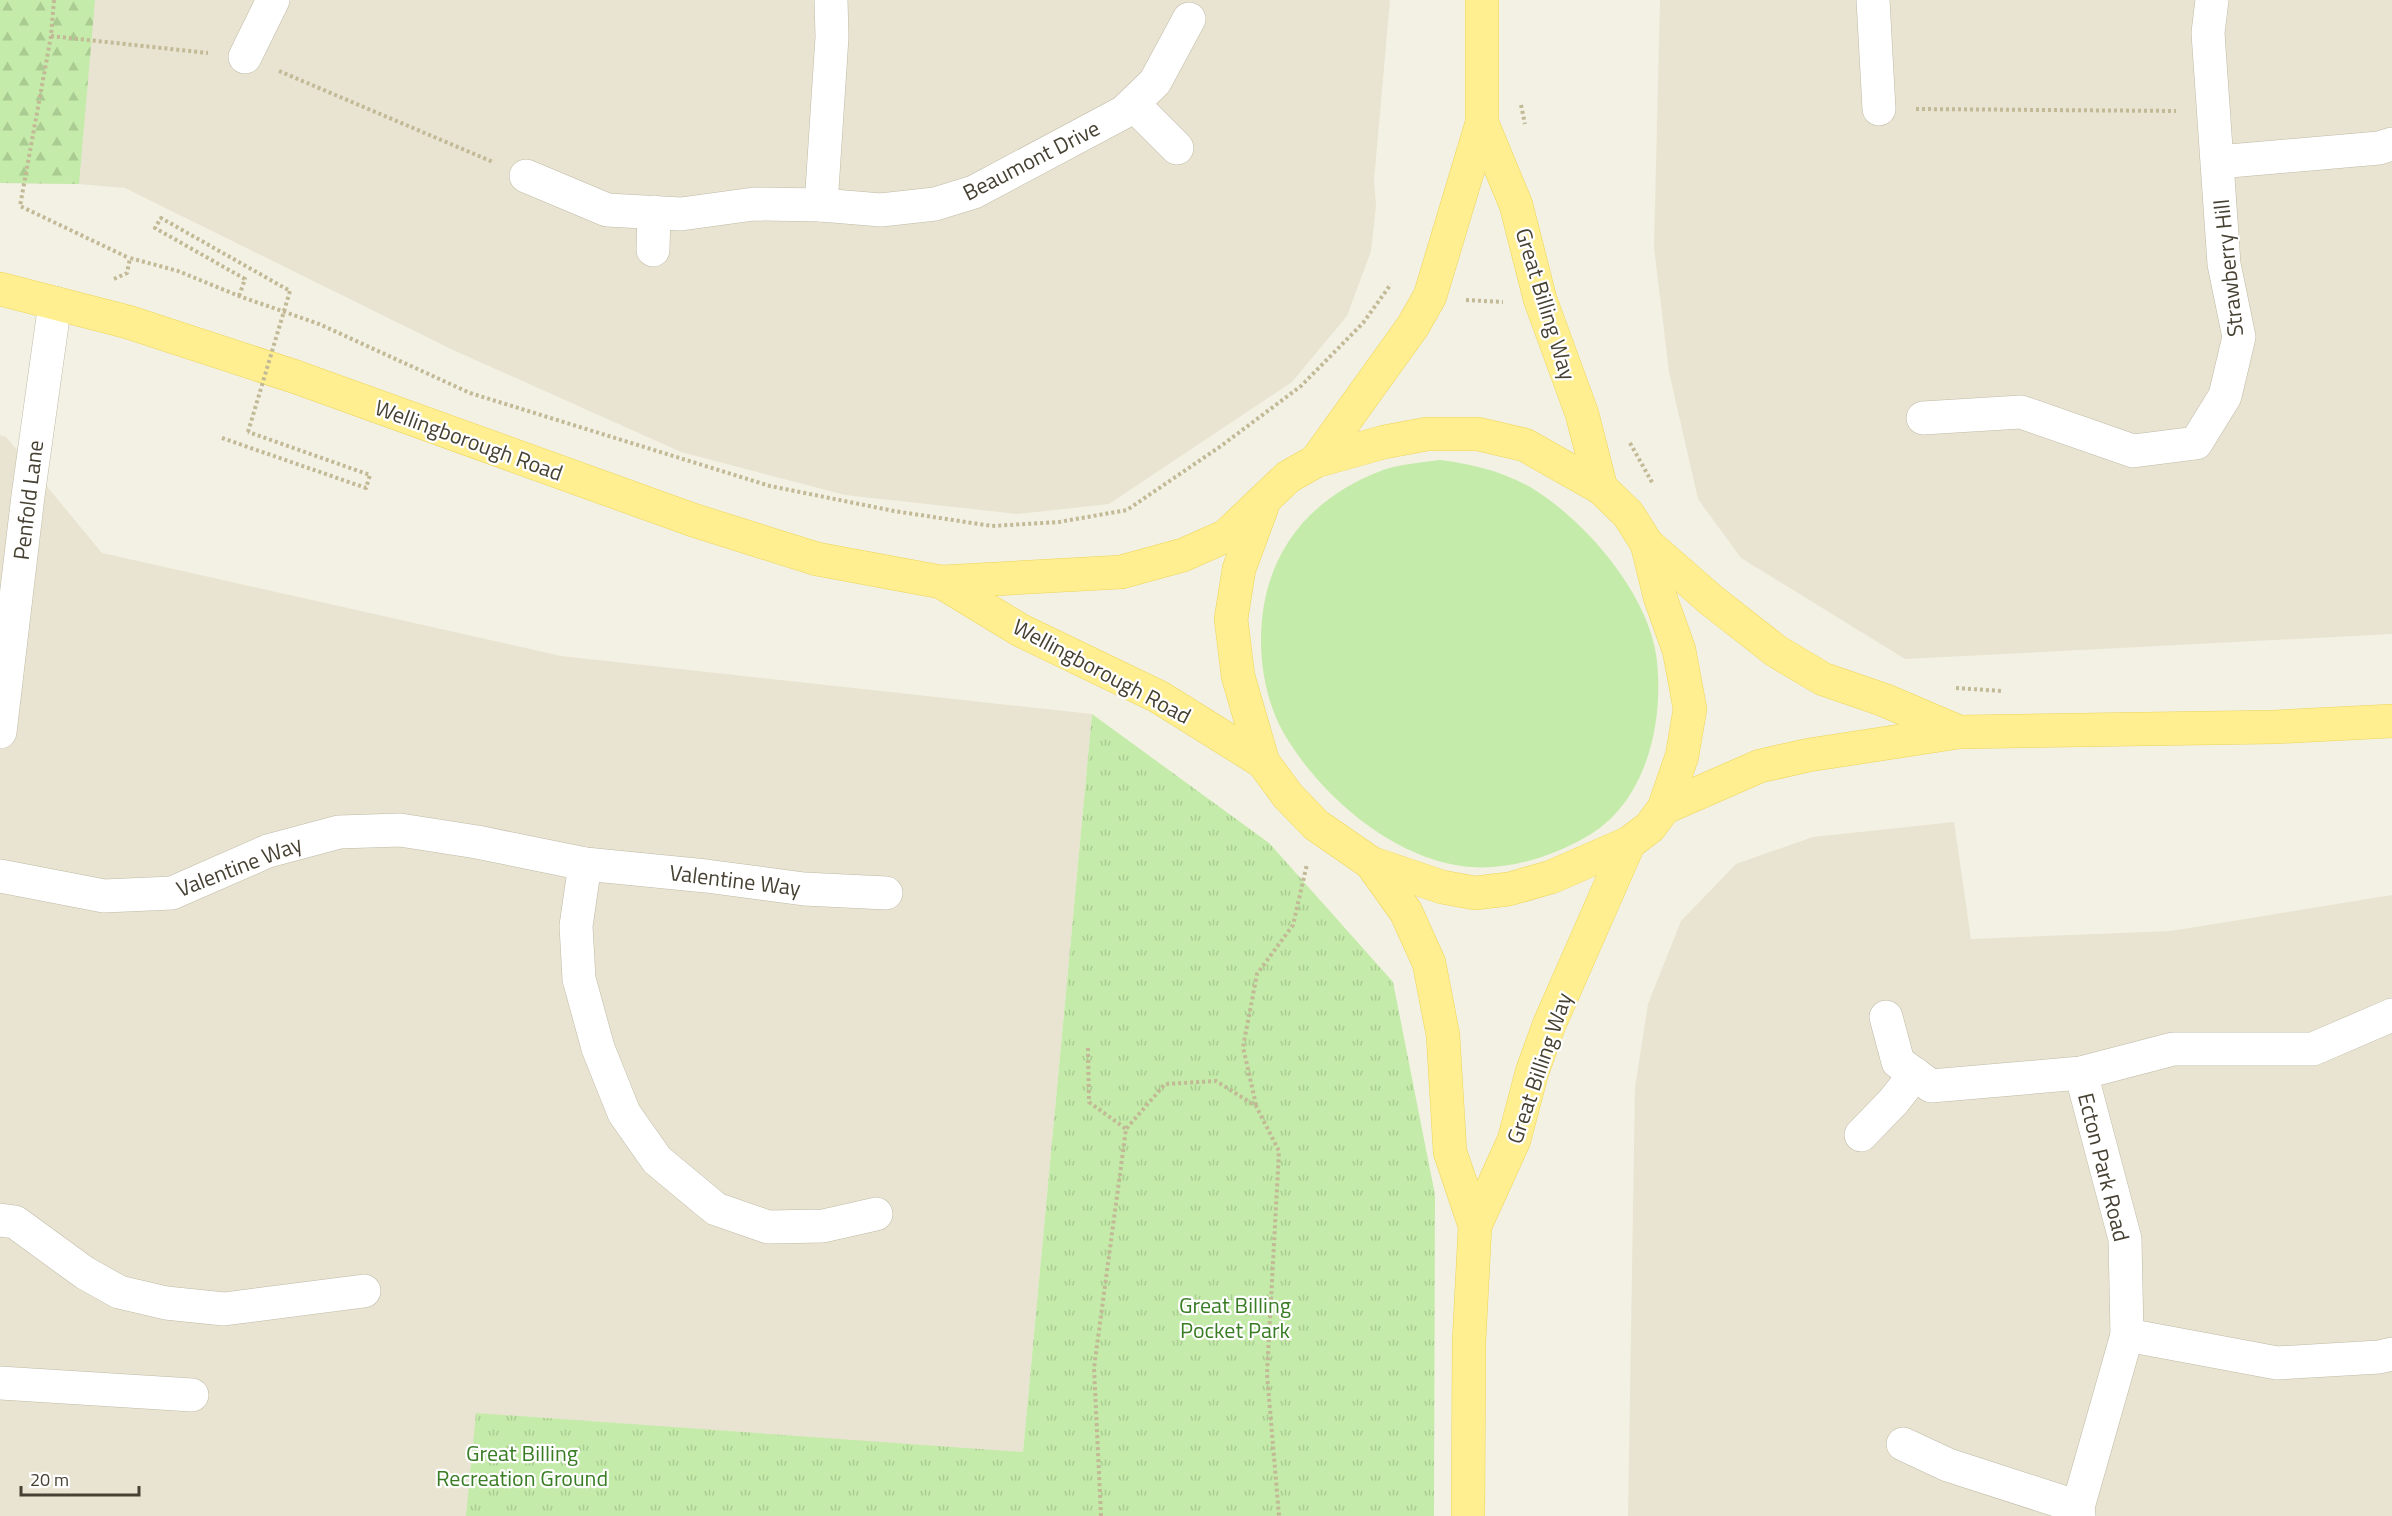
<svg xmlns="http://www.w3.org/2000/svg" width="2392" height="1516" font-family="'Titillium Web',sans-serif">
  <defs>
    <pattern id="forest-firs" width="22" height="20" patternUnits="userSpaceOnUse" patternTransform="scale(1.5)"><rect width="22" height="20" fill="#c4eba9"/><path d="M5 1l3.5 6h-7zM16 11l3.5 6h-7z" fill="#aacb92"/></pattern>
    <pattern id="park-tufts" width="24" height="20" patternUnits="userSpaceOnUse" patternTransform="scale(1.5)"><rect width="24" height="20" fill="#c4eba9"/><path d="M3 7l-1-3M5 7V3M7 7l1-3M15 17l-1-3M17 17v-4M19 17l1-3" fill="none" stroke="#aacb92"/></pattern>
  </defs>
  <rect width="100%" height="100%" fill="#f3f1e4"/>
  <!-- residential -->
  <g fill="#e8e4d1">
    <path d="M0,0H1390L1374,180L1376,206L1371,251L1347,316L1292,382L1109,504L1018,514L845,495L681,452L451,349L125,188L79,184L0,183Z"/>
    <path d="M1660,0H2392V634L1905,659L1741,558L1698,499L1669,372L1654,247Z"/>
    <path d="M0,435L6,437L102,553L561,656L1092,714L1023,1452L1020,1516H0Z"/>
    <path d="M1954,822L1971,939L2171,931L2392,895V1516H1628L1635,1088L1648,1004L1681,921L1736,864L1813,837Z"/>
  </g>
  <!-- grass -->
  <path fill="#c4eba9" d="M1440,460C1472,464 1501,471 1530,487C1584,519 1646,591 1656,654C1665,716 1649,798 1591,834C1556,855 1513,870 1471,867C1395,861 1320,796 1283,732C1268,705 1261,671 1261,641C1261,560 1303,502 1378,472C1397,464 1419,463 1440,460Z"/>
  <!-- forest -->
  <path fill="url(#forest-firs)" d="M0,0H95L79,184L0,183Z"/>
  <!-- park -->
  <path fill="url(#park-tufts)" d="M1092,714L1269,843L1393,982L1435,1195L1434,1516H466L476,1413L1023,1452Z"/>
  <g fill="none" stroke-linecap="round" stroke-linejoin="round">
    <!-- minor casing -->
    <g stroke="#bfbaa6" stroke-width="34">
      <g id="minor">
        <path d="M1873,0L1879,109"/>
        <path d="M245,57L273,0"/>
        <path d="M1133,104L1177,148"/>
        <path d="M2218,162L2379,148L2392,144"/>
        <path d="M526,176L607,210L681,214L754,204L821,205L881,210L935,204L974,192L1124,112L1155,82L1189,19"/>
        <path d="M821,205L832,37L831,0"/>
        <path d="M653,250L654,212"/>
        <path d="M1923,418L2021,412L2133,451L2196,443L2225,396L2239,337L2224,264L2208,33L2212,0"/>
        <path d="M0,732L28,496L55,303"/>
        <path d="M585,864L576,926L579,979L598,1048L624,1113L657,1160L716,1209L768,1227L823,1226L876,1214"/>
        <path d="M0,876L104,896L172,893L268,851L339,832L400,830L477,842L585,864L706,876L804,889L886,893"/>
        <path d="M1886,1017L1898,1062L1931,1086L2081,1073L2173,1049H2313L2392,1015"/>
        <path d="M1861,1135L1893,1102L1915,1074"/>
        <path d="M0,1220L15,1222L85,1273L119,1292L166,1303L224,1309L364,1291"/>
        <path d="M2127,1335L2277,1363L2379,1357L2392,1354"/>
        <path d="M0,1383L192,1395"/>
        <path d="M1903,1444L1948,1465L2078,1507"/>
        <path d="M2079,1516L2078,1507L2127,1335L2125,1239L2081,1073"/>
      </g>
    </g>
    <!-- major casing -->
    <g stroke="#ecd559" stroke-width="34">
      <g id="major">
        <path d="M1482,123L1516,205L1540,299L1582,414L1601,488"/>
        <path d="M0,289L128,322L296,377L693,520L817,559L941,582L1121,572L1183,555L1226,536L1288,477L1316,461L1384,442L1427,434H1478L1525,445L1601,488L1628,514L1647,544L1711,600L1776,651L1823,679L1884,700L1959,732"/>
        <path d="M1316,461L1413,326L1430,296L1482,123V0"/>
        <path d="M1262,507L1239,569L1231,619L1238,676L1263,762L1288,796L1316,825L1371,863L1442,887L1475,893L1509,889L1551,877L1629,843L1650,827L1664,808L1682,756L1690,709L1679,650L1660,597L1647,544"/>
        <path d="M941,582L1020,630L1159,697L1263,762"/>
        <path d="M1664,808L1760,766L1809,755L1959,732L2274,727L2392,721"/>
        <path d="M1371,863L1406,912L1429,963L1443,1035L1450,1152L1475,1226L1469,1342L1468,1516"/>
        <path d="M1475,1226L1514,1140L1532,1072L1549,1025L1629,843"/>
      </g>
    </g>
    <!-- path -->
    <g stroke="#c2b996" stroke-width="4" stroke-dasharray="3 3" stroke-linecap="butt">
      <path d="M54,0L51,36L20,206L129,258"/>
      <path d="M51,36L208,53"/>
      <path d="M279,71L493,162"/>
      <path d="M1521,105L1525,124"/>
      <path d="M1916,109L2176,111"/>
      <path d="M114,279L127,273L130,258L178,271L239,296L319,324L470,393L770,486L894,511L992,526L1059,522L1127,510L1221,446L1301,386L1363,323L1391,284"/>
      <path d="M239,296L245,279L155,228L161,218L290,291"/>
      <path d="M1466,300L1503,302"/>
      <path d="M222,438L366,488L370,475L248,432"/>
      <path d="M1630,443L1653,484"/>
      <path d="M1956,688L2002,691"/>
      <path d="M1088,1048L1089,1102L1126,1129"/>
      <path d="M1256,1105L1243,1047L1257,974L1293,925L1307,864"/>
      <path d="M1101,1516L1094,1368L1126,1129L1165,1084L1216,1081L1256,1106L1279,1151L1267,1374L1279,1516"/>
    </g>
    <!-- minor -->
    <use href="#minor" stroke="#fff" stroke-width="33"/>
    <!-- major -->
    <use href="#major" stroke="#ffef91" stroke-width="33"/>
    <!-- path-bridge -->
    <path stroke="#c2b996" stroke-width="4" stroke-dasharray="3 3" stroke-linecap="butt" d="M248,432L290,291"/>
  </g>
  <g text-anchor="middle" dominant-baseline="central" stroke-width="4.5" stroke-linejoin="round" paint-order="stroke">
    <!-- street labels -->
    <g font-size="22" fill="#464133" stroke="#fff">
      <text transform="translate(1031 160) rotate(-27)">Beaumont Drive</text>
      <text transform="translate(2228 268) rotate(-96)">Strawberry Hill</text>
      <text transform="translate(1546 304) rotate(73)">Great Billing Way</text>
      <text transform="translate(469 440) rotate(20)">Wellingborough Road</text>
      <text transform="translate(28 500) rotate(-83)">Penfold Lane</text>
      <text transform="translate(1102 671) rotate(28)">Wellingborough Road</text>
      <text transform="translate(239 866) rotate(-21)">Valentine Way</text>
      <text transform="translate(735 880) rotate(7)">Valentine Way</text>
      <text transform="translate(1539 1068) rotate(-71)">Great Billing Way</text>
      <text transform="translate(2104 1167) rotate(76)">Ecton Park Road</text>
    </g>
    <!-- park labels -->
    <g font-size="22" fill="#387c23" stroke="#fff">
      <text x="1235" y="1305">Great Billing<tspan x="1235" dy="25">Pocket Park</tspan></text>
      <text x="522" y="1453">Great Billing<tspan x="522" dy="25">Recreation Ground</tspan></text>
    </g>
  </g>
  <!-- scale -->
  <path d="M21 1486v9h118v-9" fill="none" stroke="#464133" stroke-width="3"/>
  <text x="30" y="1486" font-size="18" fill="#464133" stroke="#ffffff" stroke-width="4.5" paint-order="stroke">20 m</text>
</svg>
